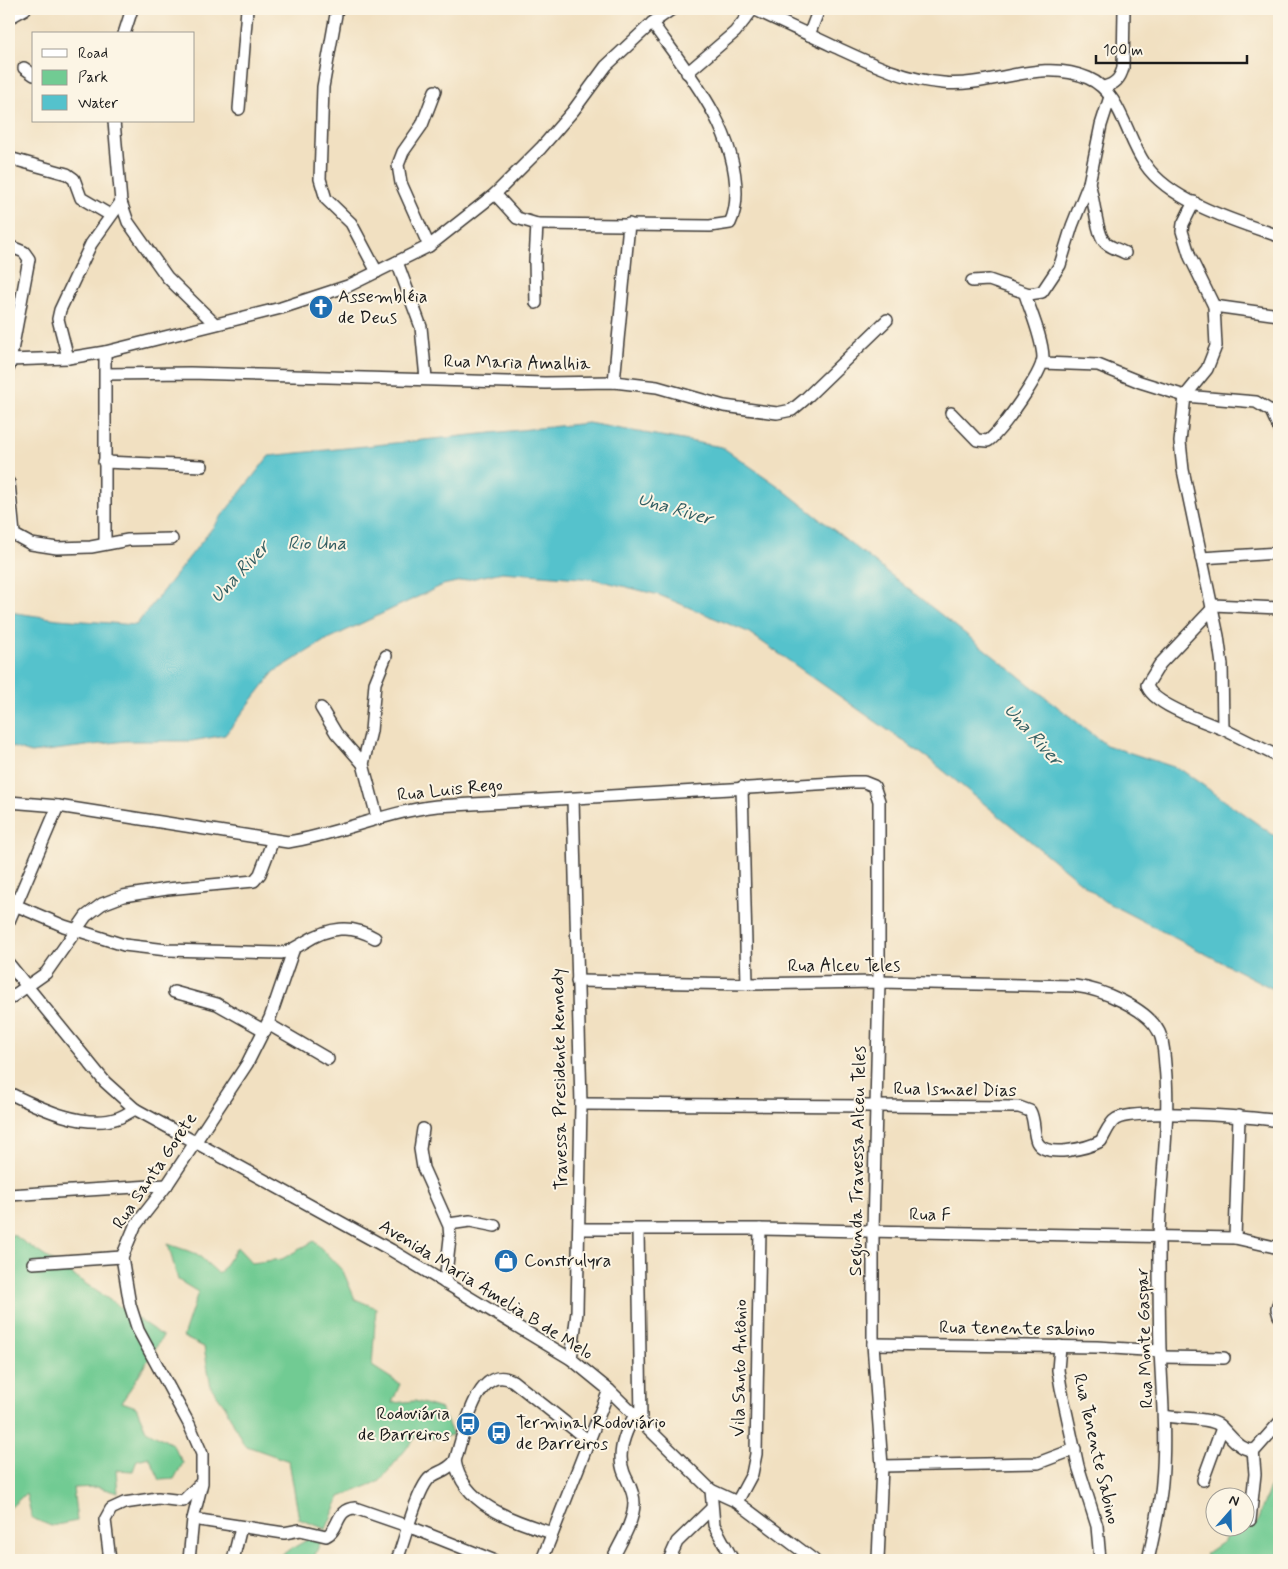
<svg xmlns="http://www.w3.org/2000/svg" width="1288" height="1569" font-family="Mynerve,sans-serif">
  <rect width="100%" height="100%" fill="#fcf5e5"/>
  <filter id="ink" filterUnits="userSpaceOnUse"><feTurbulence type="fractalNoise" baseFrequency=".02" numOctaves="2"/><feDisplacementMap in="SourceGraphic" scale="10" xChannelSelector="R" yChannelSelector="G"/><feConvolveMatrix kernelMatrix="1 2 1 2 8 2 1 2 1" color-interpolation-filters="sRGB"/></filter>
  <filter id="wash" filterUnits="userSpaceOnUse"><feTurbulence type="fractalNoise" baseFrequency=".0096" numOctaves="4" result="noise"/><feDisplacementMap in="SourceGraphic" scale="20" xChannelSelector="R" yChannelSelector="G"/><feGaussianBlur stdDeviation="1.12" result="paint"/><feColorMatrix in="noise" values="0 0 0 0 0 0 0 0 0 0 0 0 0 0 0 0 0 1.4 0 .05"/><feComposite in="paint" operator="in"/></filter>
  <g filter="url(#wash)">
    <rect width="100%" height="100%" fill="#f1e0c1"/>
    <!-- green -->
    <g fill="#71cb93" stroke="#467458">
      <path d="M12,1234L163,1336L122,1402L136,1407L146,1430L172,1444L183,1463L174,1479L160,1480L149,1457L137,1460L133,1471L116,1470L118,1493L97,1487L73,1488L77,1521L51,1526L32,1518L26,1493L9,1509V1240Z"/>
      <path d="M314,1241L343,1271L355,1299L376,1308L372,1366L400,1384L392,1403L415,1401L441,1409L453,1435L429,1439L420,1432L380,1481L340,1497L314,1557L316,1560H272L326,1529L299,1519L289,1461L244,1445L225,1406L211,1387L204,1347L183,1337L198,1292L178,1280L168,1244L197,1254L219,1274L237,1247L252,1263L282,1259Z"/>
      <path d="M1279,1437V1560H1207L1205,1554L1224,1541L1230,1527L1246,1526V1521L1256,1525L1276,1470Z"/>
    </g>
    <!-- water -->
    <path fill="#54c2cc" stroke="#386f74" d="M588,423L722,447L777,485L1106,745L1180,769L1279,839V992L1104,901L929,759L748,632L659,595L594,579L502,572L443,585L324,641L274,672L225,735L192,741H125L31,753L9,746V612L58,619L136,625L269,456Z"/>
  </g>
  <g filter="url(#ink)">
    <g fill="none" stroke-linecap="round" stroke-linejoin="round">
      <!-- minor casing -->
      <g stroke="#3c3935" stroke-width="14">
        <g id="minor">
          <path d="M337,9L323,87L320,179L326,199L351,223L377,272"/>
          <path d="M754,9C780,22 806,33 833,46C868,62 903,80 943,83C991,88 1040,57 1088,78C1121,92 1126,137 1145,164C1170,202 1238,222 1279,236"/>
          <path d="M9,18L25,9"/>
          <path d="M124,34L132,9"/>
          <path d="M809,35L819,9"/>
          <path d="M24,68L34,75"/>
          <path d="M687,73L735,32L753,9"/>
          <path d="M1104,87C1115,84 1120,79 1123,68L1124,9"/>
          <path d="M239,109L247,9"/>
          <path d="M114,121L121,202L128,222L167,277L215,324"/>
          <path d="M9,158L67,174L74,179L81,198L110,215"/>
          <path d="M1089,183C1094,197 1096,231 1104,241C1108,247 1118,249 1125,253"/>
          <path d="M495,194L517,218L537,224L535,261L536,303"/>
          <path d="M1194,202L1183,224L1182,231L1190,257L1214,306L1216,346L1207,369L1185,396L1180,442L1183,470L1218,636L1222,665L1223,729L1279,757"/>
          <path d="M537,224L710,226L730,223C735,213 736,204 736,193C736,128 688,73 652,23"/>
          <path d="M9,246L24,252L29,259L9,367"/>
          <path d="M429,246L401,183L398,165L403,152L422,125L435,91"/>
          <path d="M397,262L421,327L426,379"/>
          <path d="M972,281L989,280L1029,294L1042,292L1060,265L1072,226L1089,183L1101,125L1110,97"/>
          <path d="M1214,306L1279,315"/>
          <path d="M105,352V543"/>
          <path d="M68,358L58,319L60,310L91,244L121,202"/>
          <path d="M9,360L68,358L105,352L281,308L348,286L429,246L495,194L541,148L573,111L606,66L652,23L672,9"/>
          <path d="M1042,363L1098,365L1140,382L1185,396L1256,402L1271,411L1279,428"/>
          <path d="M106,374L190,373L545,383L614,382L657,387L724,406L777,413L792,410L804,400L887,320"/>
          <path d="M614,382L629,224"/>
          <path d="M951,413L977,440L988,441C1001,431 1043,373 1043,357C1042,337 1031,313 1025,294"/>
          <path d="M104,462L202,466"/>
          <path d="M9,483L14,534"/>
          <path d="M9,532L31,544L57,548L91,547L128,540L172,539"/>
          <path d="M1201,558L1279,553"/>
          <path d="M1213,605L1279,608"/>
          <path d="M1213,608L1160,664L1147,685C1151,704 1205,722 1223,729"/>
          <path d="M321,708L336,733L363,764L377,817"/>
          <path d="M363,764L371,731L375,683L386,656"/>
          <path d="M742,787L747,984"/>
          <path d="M9,802L58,806L288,842C339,834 385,812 437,806L852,782H864L874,786L879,801V982L873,1231V1344L882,1466L878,1560"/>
          <path d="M15,905L64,926L124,945L167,950L281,953C292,951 296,947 305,942C329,927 351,924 375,938"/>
          <path d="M9,921L58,806"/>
          <path d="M9,964L105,1082L135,1109L391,1250L571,1359L609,1390L711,1490L737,1502L814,1560"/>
          <path d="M577,981L747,984L879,982L1075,986C1101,989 1147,1008 1159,1032C1164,1042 1164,1054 1165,1065C1171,1123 1160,1181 1159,1239C1159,1276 1159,1313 1160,1349C1162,1394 1166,1437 1162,1482C1160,1508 1154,1534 1148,1560"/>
          <path d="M174,992L217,1004L265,1031"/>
          <path d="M9,999L46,973L86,916L102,904L123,896L167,889L254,881L260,874L273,840"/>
          <path d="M268,1024L328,1059"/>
          <path d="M9,1093C38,1107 84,1130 118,1118C124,1116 129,1112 135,1109"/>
          <path d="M581,1104L1019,1107L1030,1111C1035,1120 1033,1132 1037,1142C1046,1159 1088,1148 1101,1141C1105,1135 1109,1123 1116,1119C1134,1108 1254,1117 1279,1121"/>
          <path d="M423,1129L420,1149L423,1168L449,1226L450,1238L445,1283"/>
          <path d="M9,1195L167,1185"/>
          <path d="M449,1224L470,1221L495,1226"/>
          <path d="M580,1229H760L1235,1238L1279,1248"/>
          <path d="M638,1230L641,1421"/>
          <path d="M1235,1238L1239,1116"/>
          <path d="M33,1263L122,1257"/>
          <path d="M1279,1302L1277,1309L1279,1316"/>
          <path d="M873,1344L1097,1347L1160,1351"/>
          <path d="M1060,1346L1058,1370L1061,1388L1078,1466L1097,1526L1100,1560"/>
          <path d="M1161,1357L1224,1358"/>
          <path d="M571,1359L577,1312L581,1104L573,799"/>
          <path d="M1165,1416C1178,1419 1209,1417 1219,1425C1229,1433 1241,1454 1256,1449L1279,1423"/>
          <path d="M455,1461C463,1506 515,1521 552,1533"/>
          <path d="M882,1466L1038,1463L1075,1449"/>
          <path d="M1203,1480L1222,1428"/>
          <path d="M711,1490L714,1525L733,1560"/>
          <path d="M737,1502L752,1474L756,1454L760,1229"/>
          <path d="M193,1519L284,1533L300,1530L326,1536C340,1530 335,1509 355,1508L410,1527L493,1560"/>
          <path d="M1250,1520L1255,1474L1253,1450"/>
          <path d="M110,1560L105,1520L111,1509L124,1503L158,1498L183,1501L201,1483"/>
          <path d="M189,1560L193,1519L202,1483V1454L189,1424L138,1330L130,1305L122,1257L135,1226L167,1185L247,1064L270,1018L293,951"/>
          <path d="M233,1560L241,1527"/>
          <path d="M397,1560C405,1539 415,1497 427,1481C434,1471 446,1473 455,1461C463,1437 476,1361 513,1381L590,1442"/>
          <path d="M542,1560L609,1390"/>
          <path d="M612,1560C620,1543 634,1522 634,1503C634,1491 628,1483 624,1473C616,1453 625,1432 635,1415"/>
          <path d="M669,1560L677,1542L711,1509"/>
        </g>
      </g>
      <!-- minor -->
      <use href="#minor" stroke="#fff" stroke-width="11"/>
    </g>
  </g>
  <!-- icons -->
  <defs>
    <g id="church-disc" transform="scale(1.25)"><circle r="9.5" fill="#1f6fb2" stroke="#fcf5e5"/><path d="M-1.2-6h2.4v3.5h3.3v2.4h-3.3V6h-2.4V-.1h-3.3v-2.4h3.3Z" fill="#fff"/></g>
    <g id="shop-disc" transform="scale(1.25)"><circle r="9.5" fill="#1f6fb2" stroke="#fcf5e5"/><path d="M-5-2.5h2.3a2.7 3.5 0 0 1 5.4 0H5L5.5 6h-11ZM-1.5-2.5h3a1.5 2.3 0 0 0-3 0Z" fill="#fff"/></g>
    <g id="bus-disc" transform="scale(1.25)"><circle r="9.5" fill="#1f6fb2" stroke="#fcf5e5"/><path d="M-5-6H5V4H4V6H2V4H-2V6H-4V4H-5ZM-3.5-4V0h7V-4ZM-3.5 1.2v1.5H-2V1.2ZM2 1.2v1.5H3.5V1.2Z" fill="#fff"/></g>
  </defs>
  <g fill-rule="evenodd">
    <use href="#church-disc" x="321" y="307"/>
    <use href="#shop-disc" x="506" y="1261"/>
    <use href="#bus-disc" x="468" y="1424"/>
    <use href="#bus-disc" x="499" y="1433"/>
  </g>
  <g text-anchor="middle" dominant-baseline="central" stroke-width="4" stroke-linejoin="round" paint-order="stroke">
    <!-- poi labels -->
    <g font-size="18" fill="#1c1c1c" stroke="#fcf5e5" text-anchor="start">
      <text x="338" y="297">Assembléia<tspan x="338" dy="21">de Deus</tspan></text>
      <text x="524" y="1261">Construlyra</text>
      <text x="450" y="1414" text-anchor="end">Rodoviária<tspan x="450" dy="21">de Barreiros</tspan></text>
      <text x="516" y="1423">Terminal Rodoviário<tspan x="516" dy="21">de Barreiros</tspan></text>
    </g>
    <!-- street labels -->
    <g font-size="18" fill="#1c1c1c" stroke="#fcf5e5">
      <text transform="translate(517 363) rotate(1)">Rua Maria Amalhia</text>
      <text transform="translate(450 790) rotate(-6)">Rua Luis Rego</text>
      <text x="844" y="966">Rua Alceu Teles</text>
      <text transform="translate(560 1079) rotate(-91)">Travessa Presidente kennedy</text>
      <text transform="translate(955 1090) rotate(1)">Rua Ismael Dias</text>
      <text transform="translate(858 1161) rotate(-89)">Segunda Travessa Alceu Teles</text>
      <text transform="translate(155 1171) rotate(-56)">Rua Santa Gorete</text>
      <text transform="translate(930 1215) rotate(1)">Rua F</text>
      <text transform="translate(486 1290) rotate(32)">Avenida Maria Amelia B de Melo</text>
      <text transform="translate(1017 1329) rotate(1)">Rua tenente sabino</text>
      <text transform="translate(1145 1338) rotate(-92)">Rua Monte Gaspar</text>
      <text transform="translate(740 1368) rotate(-89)">Vila Santo Antônio</text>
      <text transform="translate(1096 1449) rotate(77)">Rua Tenente Sabino</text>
    </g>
    <!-- water labels -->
    <g font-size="19" font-style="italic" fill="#325e62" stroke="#fcf5e5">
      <text transform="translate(675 509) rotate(16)">Una River</text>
      <text x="317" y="543">Rio Una</text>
      <text transform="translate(240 572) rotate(-47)">Una River</text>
      <text transform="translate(1033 735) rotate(48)">Una River</text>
    </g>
  </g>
  <!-- margin -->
  <rect width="1288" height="1569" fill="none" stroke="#fcf5e5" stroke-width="30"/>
  <!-- legend -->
  <rect x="32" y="32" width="162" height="90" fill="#fcf5e5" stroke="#a29e95"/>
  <rect x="42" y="49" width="25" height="8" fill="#ffffff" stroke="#a29e95"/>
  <text x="78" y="58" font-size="15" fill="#1c1c1c">Road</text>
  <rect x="42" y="70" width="25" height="15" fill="#71cb93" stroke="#a29e95"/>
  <text x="78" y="82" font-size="15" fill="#1c1c1c">Park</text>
  <rect x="42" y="95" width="25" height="15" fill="#54c2cc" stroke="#a29e95"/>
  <text x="78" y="108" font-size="15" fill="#1c1c1c">Water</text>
  <!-- north arrow -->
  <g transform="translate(1230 1512) rotate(20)"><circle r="24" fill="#fcf5e5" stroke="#a29e95"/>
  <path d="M0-4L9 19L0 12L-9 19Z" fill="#1f6fb2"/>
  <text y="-8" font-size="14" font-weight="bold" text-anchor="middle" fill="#1c1c1c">N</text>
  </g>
  <!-- scale -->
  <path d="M1096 55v8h151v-8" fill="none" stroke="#1c1c1c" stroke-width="2.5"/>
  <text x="1103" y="55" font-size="15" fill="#1c1c1c" stroke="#fcf5e5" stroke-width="4" paint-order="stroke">100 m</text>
</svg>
